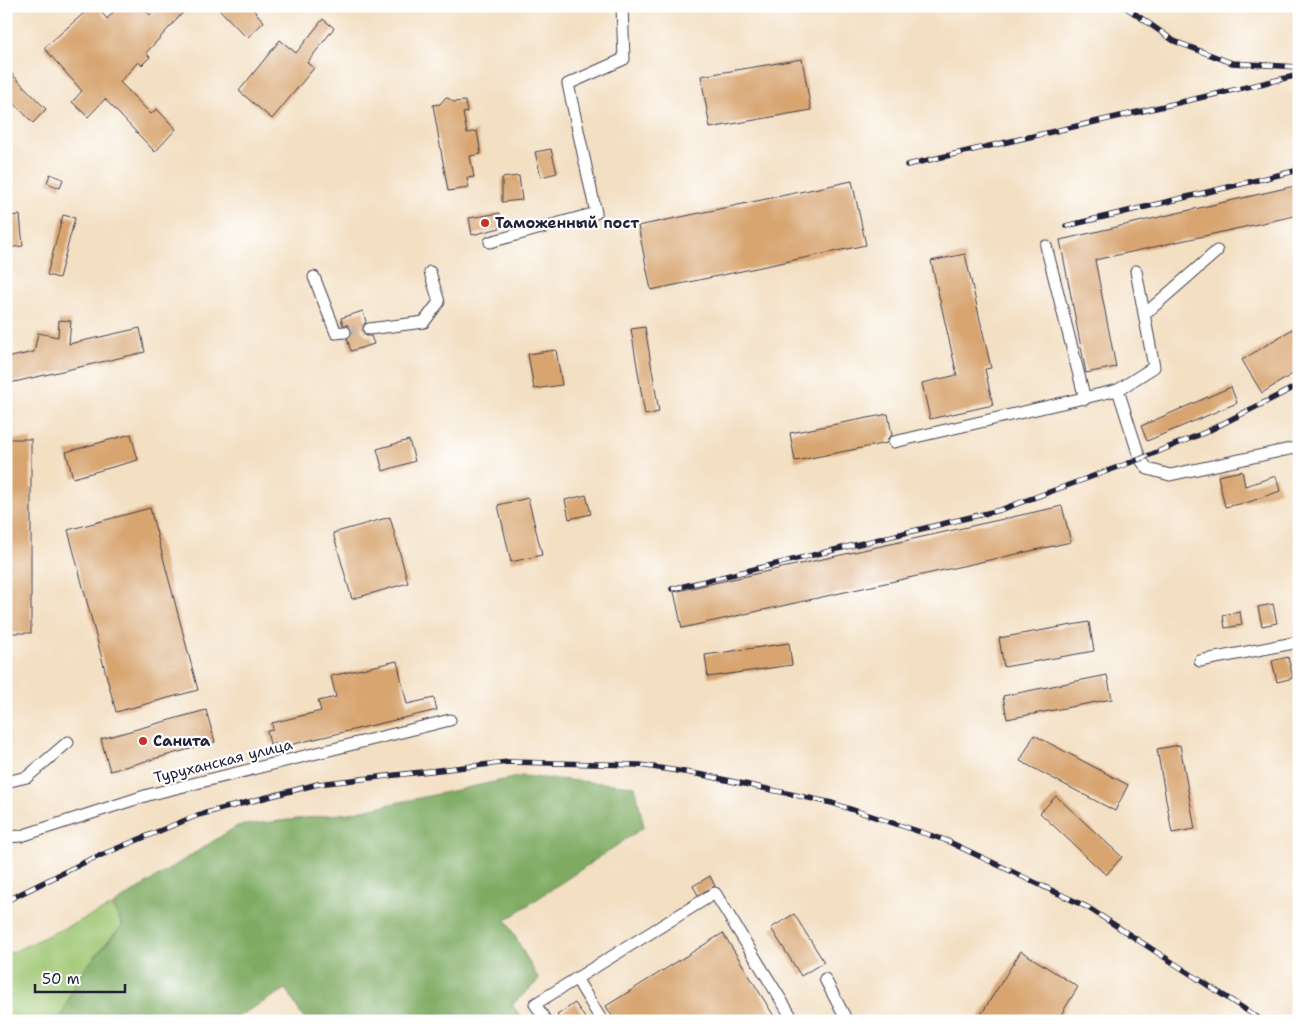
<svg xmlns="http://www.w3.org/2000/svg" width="1305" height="1027" font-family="'Shantell Sans',sans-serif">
  <rect width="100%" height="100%" fill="#fff"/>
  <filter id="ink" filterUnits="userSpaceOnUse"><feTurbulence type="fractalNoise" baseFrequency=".02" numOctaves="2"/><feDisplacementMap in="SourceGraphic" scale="10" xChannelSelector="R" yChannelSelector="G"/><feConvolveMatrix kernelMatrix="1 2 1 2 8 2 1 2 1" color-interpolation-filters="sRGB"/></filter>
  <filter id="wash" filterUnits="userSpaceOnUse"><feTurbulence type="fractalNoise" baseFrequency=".0096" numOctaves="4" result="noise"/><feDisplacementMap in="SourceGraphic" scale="20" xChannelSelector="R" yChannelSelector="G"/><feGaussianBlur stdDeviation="1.12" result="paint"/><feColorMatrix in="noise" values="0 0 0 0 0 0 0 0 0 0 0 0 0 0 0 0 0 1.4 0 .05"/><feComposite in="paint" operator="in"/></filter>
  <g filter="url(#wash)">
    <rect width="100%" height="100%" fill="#f3dfc2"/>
    <!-- green -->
    <path fill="#9dc570" stroke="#607456" d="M112,906L123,926L113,935L77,978L62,1021H6V955Z"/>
    <!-- forest -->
    <path fill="#7eaa62" stroke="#50664e" d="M522,776L635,786L644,827L506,920L539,980L512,1005L524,1021H305L286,989L230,1021H60L77,977L123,925L113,905L237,826L349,813Z"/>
    <g id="blocks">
      <!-- building -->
      <g fill="#d8a571">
        <path d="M92,6H96L107,19L118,6H141L150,15L158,6H189L146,53L150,57L142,65L138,62L120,82L151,114L157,109L176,129L155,152L105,99L88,117L72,102L82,91L44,48Z"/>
        <path d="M216,6H250L264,22L247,38Z"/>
        <path d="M323,19L334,28L307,63L314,68L272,119L239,91L280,40L296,53Z"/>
        <path d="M802,59L811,110L710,128L701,76Z"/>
        <path d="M6,68L46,109L33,123L12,101L6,106Z"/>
        <path d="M446,97L454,102L465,101L467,112L463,113L467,133L477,131L481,154L470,156L474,177L467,178L469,188L448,191L433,105L440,104Z"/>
        <path d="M551,149L557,173L541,177L535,152Z"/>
        <path d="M50,174L63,179L60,188L47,183Z"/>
        <path d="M519,176L522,200L502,202V178Z"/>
        <path d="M852,181L866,245L651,290L638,226Z"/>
        <path d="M1299,185V215L1095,260L1116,367L1086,373L1060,240Z"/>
        <path d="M500,213V228L472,235L469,218Z"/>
        <path d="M20,215L23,246L6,248V216Z"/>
        <path d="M63,215L75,218L59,278L47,275Z"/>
        <path d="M965,254L991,368L985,369L993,405L930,419L922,383L957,375L931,261Z"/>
        <path d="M363,311L366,322L362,326V330L366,336H371L374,344L351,351L347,339L352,335V331L348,325H343L341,318Z"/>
        <path d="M59,320L71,321L69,344L140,328L145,352L10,383L6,358L34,352L38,333L58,337Z"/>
        <path d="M1299,325V370L1262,393L1242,360Z"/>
        <path d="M645,327L659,412L645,415L631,329Z"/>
        <path d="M556,350L562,385L534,389L528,354Z"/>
        <path d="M1231,387L1237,403L1147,441L1141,426Z"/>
        <path d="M888,414L892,435L889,437L887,443L795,461L790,433Z"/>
        <path d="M131,434L138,460L73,478L66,452Z"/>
        <rect x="7" y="439" width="24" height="194"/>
        <path d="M409,440L415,461L383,471L377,449Z"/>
        <path d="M1242,471L1245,486L1276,476L1280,491L1249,502L1225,507L1218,476Z"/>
        <path d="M586,495L591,514L569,519L565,500Z"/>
        <path d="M528,498L542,555L511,562L498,505Z"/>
        <path d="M1062,506L1071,542L682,628L674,592Z"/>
        <path d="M150,508L198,690L116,712L68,530Z"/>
        <path d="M390,517L408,583L352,599L333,533Z"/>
        <path d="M1273,604L1277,623L1262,626L1258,607Z"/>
        <path d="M1240,612L1242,625L1225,628L1223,615Z"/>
        <path d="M1089,622L1094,651L1004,667L999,638Z"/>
        <path d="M789,643L792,665L708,677L705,655Z"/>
        <path d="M1288,657L1293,678L1277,682L1272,661Z"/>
        <path d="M397,661L407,704L434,698L437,710L277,748L276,742L270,744L267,731L273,730L272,723L321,711L318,701L336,697L331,676Z"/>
        <path d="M1107,675L1112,699L1007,719L1003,696Z"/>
        <path d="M206,710L215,742L110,771L101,739Z"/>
        <path d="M1034,735L1128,785L1115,811L1020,761Z"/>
        <path d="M1180,745L1195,829L1172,833L1157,749Z"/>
        <path d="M1056,796L1122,857L1106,875L1040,813Z"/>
        <path d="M710,876L715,886L698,895L693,886Z"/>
        <path d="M794,914L824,962L801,976L771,928Z"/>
        <path d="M723,933L777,1021H615L606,1006Z"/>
        <path d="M1021,951L1078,987L1057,1021H977Z"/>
        <path d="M575,1003L587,1021H561L557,1015Z"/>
      </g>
    </g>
  </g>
  <g filter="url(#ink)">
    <use href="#blocks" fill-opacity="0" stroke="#413e4f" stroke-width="1"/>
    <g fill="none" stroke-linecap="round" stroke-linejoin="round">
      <!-- minor-tunnel -->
      <path stroke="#c9b9a7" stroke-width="11" stroke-dasharray="11 5.5" stroke-linecap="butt" d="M345,332L369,329"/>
      <!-- minor casing -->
      <g stroke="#413e4f" stroke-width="13">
        <g id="minor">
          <path d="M490,242L596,213L568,84L624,59L622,6"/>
          <path d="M1046,246L1085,399"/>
          <path d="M314,277L336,333L345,332"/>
          <path d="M1146,313L1217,251"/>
          <path d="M369,329L424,322L439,302L430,272"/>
          <path d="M1118,390L1154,367L1136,271"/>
          <path d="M894,442L1118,390L1140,459L1148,469L1170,475L1299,447"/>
          <path d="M1200,661L1299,642"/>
          <path d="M6,782L27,777L68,742"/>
          <path d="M6,837L21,836L148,795L450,720"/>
          <path d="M576,978L602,1021"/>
          <path d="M825,979L847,1021"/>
          <path d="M546,1021L535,1004L715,893L794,1021"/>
        </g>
      </g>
      <!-- minor -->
      <use href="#minor" stroke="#fff" stroke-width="11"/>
      <!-- rail casing -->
      <g stroke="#22223b" stroke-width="5.5">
        <g id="rail">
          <path d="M1124,6L1174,41L1232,63L1299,67"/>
          <path d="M907,165L1299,75"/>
          <path d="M1066,226L1299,170"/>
          <path d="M672,589L1000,510L1140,459L1206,432L1299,385"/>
          <path d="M6,901L89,860L198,815L318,784L508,762L640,765L703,775L832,803L945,840L1087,907L1263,1021"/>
        </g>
      </g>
      <!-- rail -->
      <use href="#rail" stroke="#fff" stroke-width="4" stroke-dasharray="11" stroke-linecap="butt"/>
    </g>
  </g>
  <!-- markers -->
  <g fill="#c8321e" stroke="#fff" stroke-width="2">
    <circle cx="485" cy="223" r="5"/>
    <circle cx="143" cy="741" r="5"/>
  </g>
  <g text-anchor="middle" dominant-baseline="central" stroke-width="4.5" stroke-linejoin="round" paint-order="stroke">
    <!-- poi labels -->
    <g font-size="15" font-weight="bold" fill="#22223b" stroke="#fff" text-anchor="start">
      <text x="495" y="223">Таможенный пост</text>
      <text x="153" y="741">Санита</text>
    </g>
    <!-- street labels -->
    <g font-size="15" fill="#22223b" stroke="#fff">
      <text transform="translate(223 761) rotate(-14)">Туруханская улица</text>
    </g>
  </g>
  <!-- margin -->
  <rect width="1305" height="1027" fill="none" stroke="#fff" stroke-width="25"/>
  <!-- scale -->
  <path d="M35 984v8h90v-8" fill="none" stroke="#22223b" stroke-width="2.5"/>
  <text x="42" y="984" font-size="15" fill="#22223b" stroke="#ffffff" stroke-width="4" paint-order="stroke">50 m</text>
</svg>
